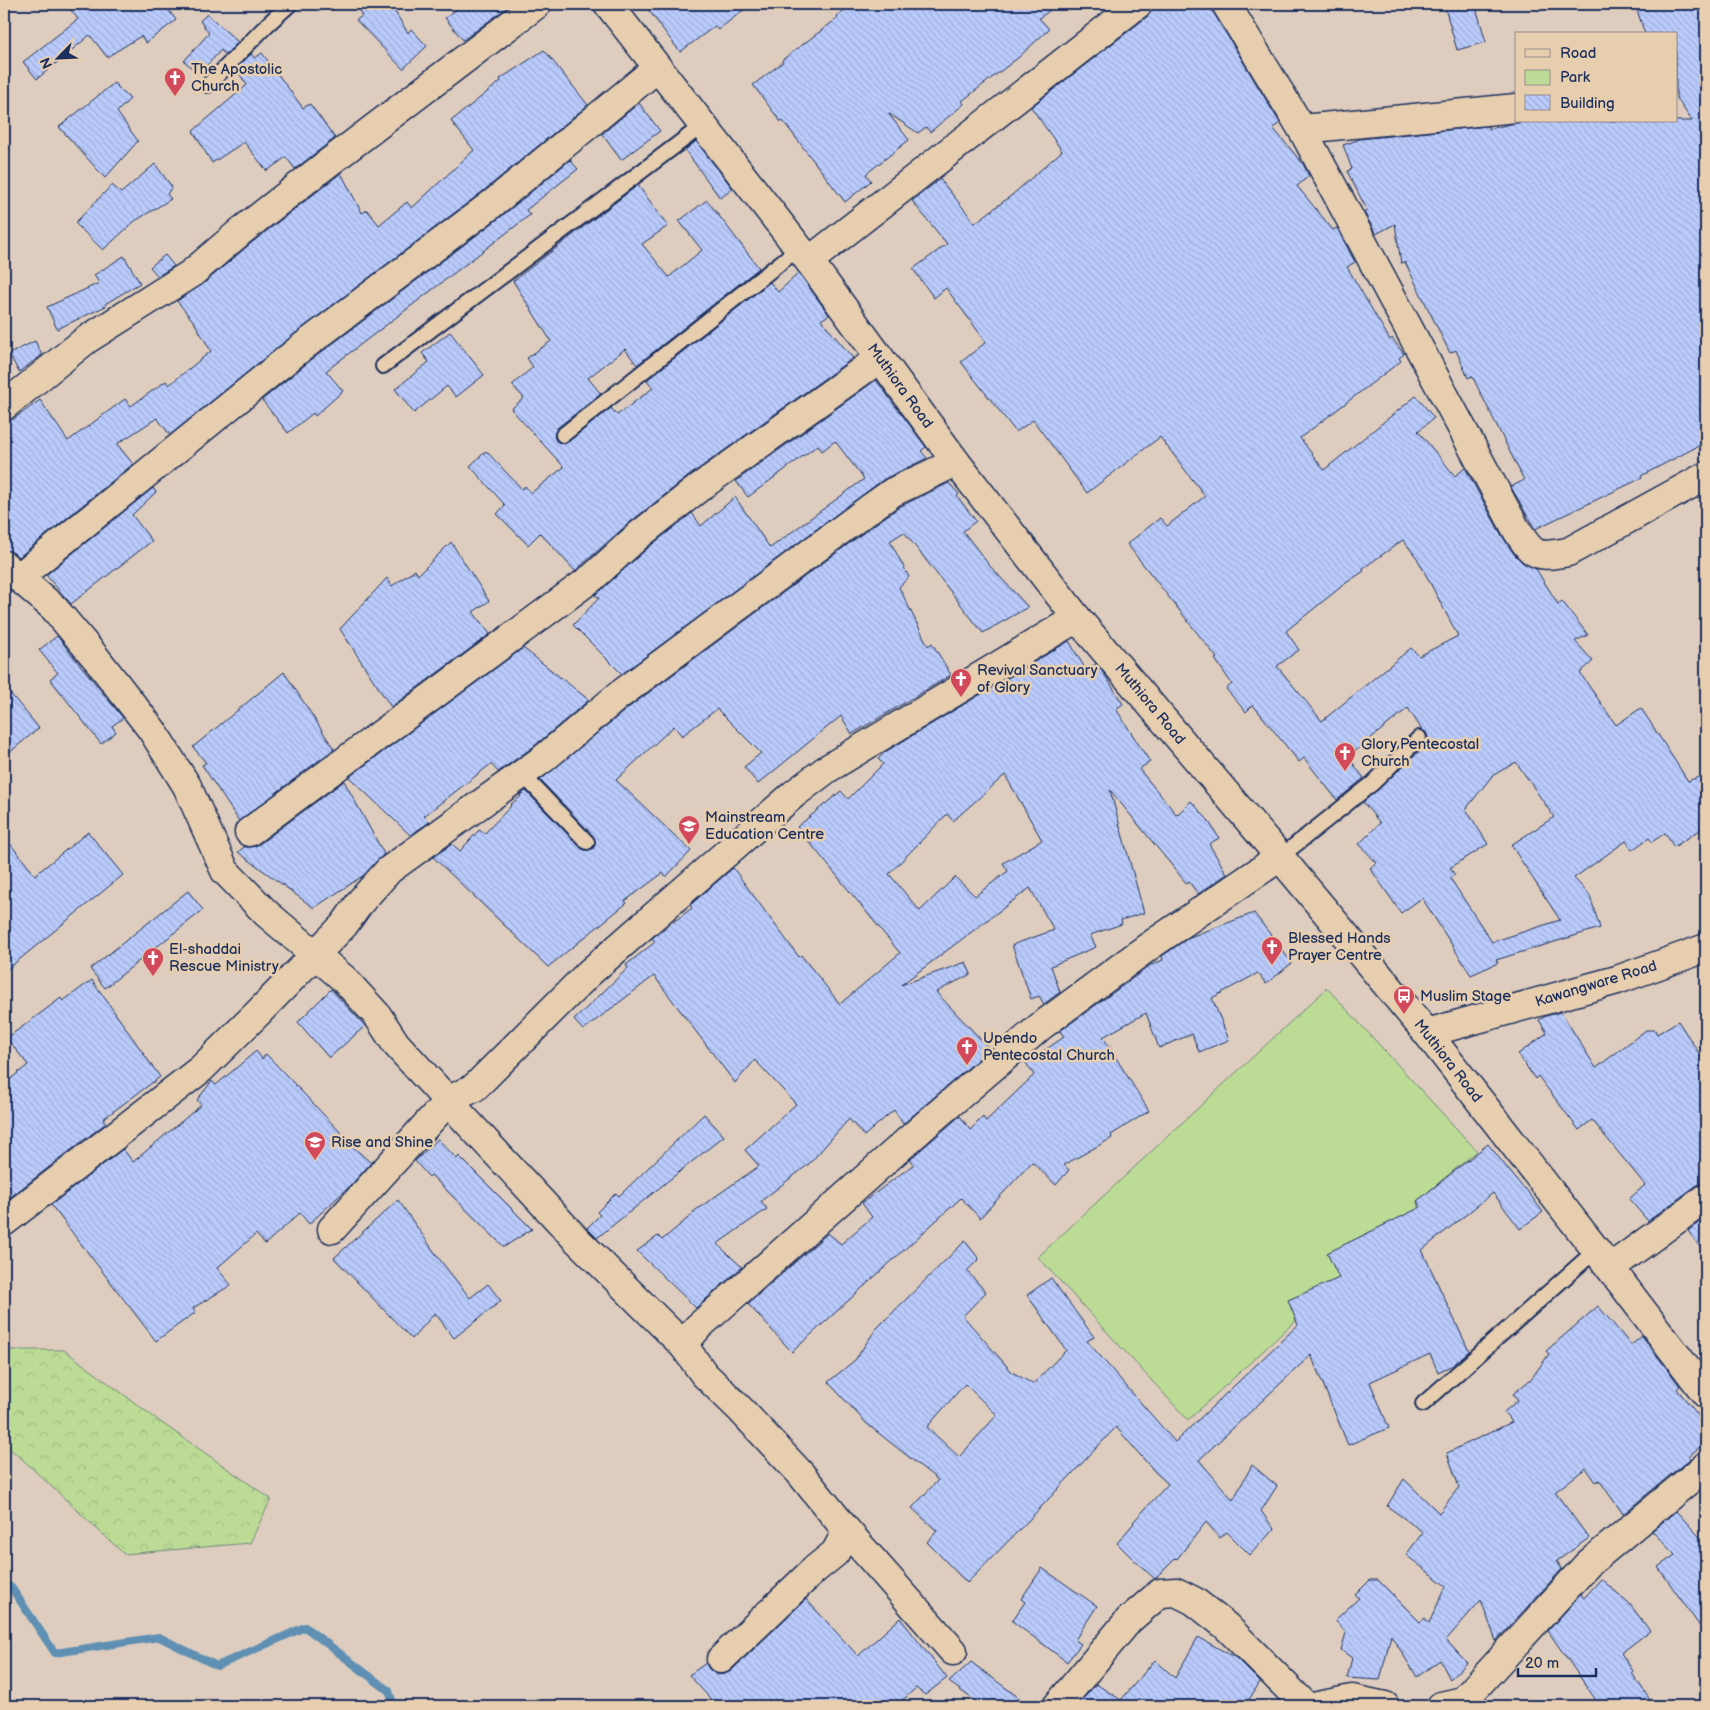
<svg xmlns="http://www.w3.org/2000/svg" width="1710" height="1710" font-family="'Balsamiq Sans',sans-serif">
  <defs>
    <pattern id="forest-crowns" width="20" height="18" patternUnits="userSpaceOnUse" patternTransform="scale(1.25)"><rect width="20" height="18" fill="#bcdc95"/><path d="M2 6a3 3 0 1 1 6 0M12 15a3 3 0 1 1 6 0" fill="none" stroke="#a1bd83"/></pattern>
    <pattern id="building-back-hatch" width="6" height="6" patternUnits="userSpaceOnUse" patternTransform="scale(1.25)"><rect width="6" height="6" fill="#bacbfb"/><path d="M-1 5l2 2M0 0l6 6M5-1l2 2" fill="none" stroke="#9fafda"/></pattern>
  </defs>
  <rect width="100%" height="100%" fill="#decdbe"/>
  <filter id="ink" filterUnits="userSpaceOnUse"><feTurbulence type="fractalNoise" baseFrequency=".02" numOctaves="2"/><feDisplacementMap in="SourceGraphic" scale="10" xChannelSelector="R" yChannelSelector="G"/><feConvolveMatrix kernelMatrix="1 2 1 2 8 2 1 2 1" color-interpolation-filters="sRGB"/></filter>
  <g filter="url(#ink)">
    <!-- green -->
    <path fill="#bcdc95" stroke="#6c867a" d="M1327,988L1477,1151L1417,1201L1418,1208L1188,1420L1038,1257Z"/>
    <!-- forest -->
    <path fill="url(#forest-crowns)" stroke="#6c867a" d="M4,1350H64L162,1423L271,1499L250,1543L124,1554L21,1458L4,1444Z"/>
    <g fill="none" stroke-linecap="round" stroke-linejoin="round">
      <!-- stream -->
      <path stroke="#5f90b4" stroke-width="8" d="M4,1587H11L55,1653L159,1637L217,1666L305,1627L389,1691L394,1706"/>
    </g>
    <!-- building -->
    <g fill="url(#building-back-hatch)" stroke="#1b2f5e" fill-rule="evenodd">
      <path d="M66,4H164L176,20L146,43L141,36L107,57L90,35L37,79L23,62L78,19Z"/>
      <path d="M355,4H390L408,33L411,29L427,46L403,69L356,20L362,16Z"/>
      <path d="M464,4H512L463,40L445,18Z"/>
      <path d="M644,4H751L718,30L715,26L680,52Z"/>
      <path d="M852,4H1059L1039,18L1049,29L1019,57L962,101L964,104L930,132L926,127L918,133L888,113L909,140L866,174L871,181L845,202L783,121L781,122L753,85L783,62L782,60L838,18L837,16Z"/>
      <path d="M1153,4H1210L1213,12L1280,123L1273,128L1303,164L1309,176L1297,186L1333,230L1337,228L1355,262L1347,267L1390,340L1392,338L1404,354L1399,358L1401,361L1300,438L1324,470L1416,396L1434,418L1418,431L1455,476L1465,468L1502,536L1514,554L1523,563L1536,569L1558,604L1562,601L1588,635L1575,641L1593,661L1580,673L1616,725L1641,708L1688,781L1706,774V826L1674,847L1665,833L1652,842L1649,838L1632,850L1626,841L1574,878L1590,896L1600,928L1496,960L1498,963L1471,975L1422,898L1401,913L1370,868L1377,863L1359,844L1380,823L1363,802L1430,742L1426,732L1422,730L1408,708L1348,757L1364,778L1337,800L1304,758L1299,762L1253,705L1246,712L1226,689L1232,684L1215,659L1217,658L1127,544L1160,518L1167,526L1205,496L1160,437L1087,493L1033,420L1016,432L961,362L986,342L946,288L934,298L913,269L947,244L912,201L940,179L975,223L1012,195L1062,151L1031,107L1148,16L1152,10ZM1403,540L1417,558L1458,636L1419,656L1411,648L1322,721L1277,666L1299,650L1286,631L1346,583L1364,571L1362,569ZM1516,762L1554,817L1511,845L1560,920L1492,942L1450,878L1455,875L1450,868L1488,844L1466,809L1492,776Z"/>
      <path d="M1444,4H1475L1486,42L1457,50Z"/>
      <path d="M1635,4H1706V442L1641,476L1642,478L1535,529L1511,487L1524,480L1472,376L1468,378L1456,350L1450,353L1405,262L1401,263L1395,224L1376,234L1364,212L1367,210L1347,171L1352,169L1343,145L1360,139L1488,126L1489,129L1524,121H1692L1676,97V34H1645Z"/>
      <path d="M207,14L238,42L225,55L221,50L199,74L184,61L209,33L200,21Z"/>
      <path d="M544,50L588,105L482,192L292,336L170,435L157,418L117,444L133,464L19,557L14,553L4,550V426L40,400L68,441L125,399L131,406L166,381L169,385L211,351L194,322L177,301L202,285L250,244L341,173L362,213L367,210L379,225L407,202L412,208L474,150L451,121L501,81L500,79Z"/>
      <path d="M262,53L303,108L310,104L335,138L295,169L286,157L267,171L244,142L212,163L193,131L247,85L236,69L251,54L255,58Z"/>
      <path d="M114,83L130,99L117,112L138,141L105,178L59,127Z"/>
      <path d="M639,103L660,131L621,160L602,134Z"/>
      <path d="M696,141L733,189L720,198L685,150Z"/>
      <path d="M570,160L578,169L526,210L530,215L326,371L343,391L315,416L313,413L288,433L262,400L311,360L502,216Z"/>
      <path d="M155,164L172,187L167,194L171,199L135,221L103,250L75,223L112,185L121,193Z"/>
      <path d="M638,185L668,226L642,244L669,277L702,250L679,221L707,200L759,268L637,365L625,349L588,378L601,394L557,428L554,436L556,441L564,444L568,442L611,408L617,415L653,388L647,380L770,282L778,292L799,273L829,315L821,320L853,358L690,475L629,523L575,571L540,533L528,545L497,514L505,505L470,466L486,451L522,489L525,486L531,493L564,467L511,409L524,398L512,385L533,367L527,358L551,341L513,281Z"/>
      <path d="M165,255L174,266L158,276L150,267Z"/>
      <path d="M124,256L140,283L105,304L106,306L57,329L47,307L99,283L94,275Z"/>
      <path d="M450,332L484,375L456,397L447,386L414,413L395,389L429,362L422,353Z"/>
      <path d="M35,341L42,355L19,372L9,354Z"/>
      <path d="M876,380L926,447L921,451L927,458L884,479L622,674L573,625L599,598L595,595L649,547L692,513L701,526L735,497L770,548L864,479L835,441L822,451L818,445L748,497L736,481Z"/>
      <path d="M949,483L959,494L957,496L976,521L963,531L989,565L1028,607L983,633L904,532L890,541L909,577L899,587L928,646L932,643L951,675L852,734L841,716L758,784L744,767L761,753L717,709L682,736L674,726L616,780L691,851L666,877L663,873L625,901L627,903L548,967L433,857L452,844L460,851L479,830L485,833L511,806L510,805L521,796L520,795L526,791L581,848L585,850L593,849L595,844L593,836L540,780L628,708L878,522L901,506Z"/>
      <path d="M153,488L156,492L132,515L152,541L71,604L46,575Z"/>
      <path d="M451,542L489,601L473,612L490,634L391,707L340,629L387,578L392,586L415,570L418,575Z"/>
      <path d="M57,636L123,718L112,726L116,732L101,744L50,679L58,673L39,650Z"/>
      <path d="M1069,641L1086,670L1096,664L1105,675L1123,704L1116,709L1150,762L1139,769L1177,815L1191,801L1208,820L1219,838L1209,844L1227,874L1198,894L1189,882L1187,884L1110,790L1144,913L1121,920L1122,924L1090,935L1096,947L1051,966L1060,992L1044,1004L1039,996L1031,999L1012,945L1054,930L1030,888L901,985L966,962L971,974L936,992L990,1049L903,1124L894,1110L864,1136L849,1119L809,1164L761,1201L767,1209L717,1244L742,1267L696,1308L637,1251L658,1236L662,1240L694,1213L693,1212L759,1166L745,1150L796,1104L755,1060L735,1083L654,976L583,1030L574,1020L628,968L626,965L655,942L652,938L692,908L690,905L733,868L799,957L801,955L840,1004L900,953L797,827L841,791L848,799L883,764L878,759L885,752ZM1005,775L1042,840L1003,863L1008,871L975,896L955,877L920,911L889,874L947,814L953,821Z"/>
      <path d="M523,648L589,700L533,747L498,772L491,764L424,816L430,822L410,835L349,777Z"/>
      <path d="M284,672L334,749L239,821L202,765L206,763L193,747Z"/>
      <path d="M4,686L39,728L4,757Z"/>
      <path d="M344,781L384,854L364,875L314,908L238,852L244,847H251L258,845Z"/>
      <path d="M88,832L123,875L4,972V836L35,875Z"/>
      <path d="M188,891L203,910L105,988L90,969Z"/>
      <path d="M1254,913L1292,963L1266,984L1258,973L1212,998L1229,1040L1199,1052L1192,1034L1159,1048L1146,1013L1103,1037L1149,1111L1111,1135L1112,1138L1064,1165L1069,1170L1056,1185L1032,1162L980,1218L961,1198L792,1352L748,1304L828,1233L841,1244L872,1217L862,1203L914,1164L910,1159L960,1116L970,1130L983,1117L986,1121L1034,1075L1026,1063L1064,1037L1060,1031L1151,965L1163,960L1162,956L1190,937Z"/>
      <path d="M92,980L160,1077L103,1119L106,1123L4,1202V1084L28,1065L7,1038L61,998L63,1001Z"/>
      <path d="M331,989L365,1026L329,1058L298,1022Z"/>
      <path d="M1561,1012L1596,1068L1646,1030H1655L1657,1034L1678,1021L1706,1064V1183L1697,1185L1648,1221L1629,1199L1645,1185L1592,1120L1579,1130L1538,1076L1535,1079L1518,1054L1547,1033L1539,1020L1546,1016Z"/>
      <path d="M256,1051L262,1059L266,1054L342,1134L340,1135L371,1163L351,1185L309,1224L300,1213L265,1244L256,1234L217,1268L231,1285L193,1308L196,1312L156,1341L51,1205L123,1149L133,1162L201,1105L197,1100L212,1081L216,1085Z"/>
      <path d="M704,1114L724,1136L597,1238L587,1228L600,1215L597,1212L616,1193L619,1196Z"/>
      <path d="M438,1139L457,1159L459,1156L532,1229L504,1247L431,1175L429,1177L415,1161Z"/>
      <path d="M1488,1144L1524,1189L1525,1188L1543,1212L1520,1229L1493,1193L1422,1250L1469,1351L1453,1365L1438,1372L1430,1354L1370,1382L1389,1428L1348,1445L1311,1355L1312,1354L1199,1460L1233,1500L1252,1465L1277,1486L1261,1511L1274,1529L1250,1555L1227,1532L1220,1538L1206,1522L1177,1559L1176,1558L1155,1579L1131,1557L1117,1543L1134,1523L1133,1522L1168,1484L1154,1471L1116,1427L1028,1521L967,1583L927,1542L937,1531L912,1508L938,1480L867,1424L828,1382L855,1360L876,1329L965,1241L979,1259L967,1271L986,1292L963,1316L1012,1372L1033,1384L1066,1350L1027,1295L1051,1278L1094,1337L1087,1341L1175,1442L1298,1325L1288,1300L1339,1278L1327,1253L1421,1207L1417,1201ZM965,1384L997,1415L959,1457L927,1427Z"/>
      <path d="M398,1200L440,1260L470,1298L488,1284L501,1301L454,1338L435,1313L412,1339L334,1258Z"/>
      <path d="M1706,1217V1255L1688,1231Z"/>
      <path d="M1598,1306L1631,1345L1642,1336L1680,1386L1677,1389L1706,1425V1442L1689,1456L1691,1458L1623,1514L1599,1480L1596,1482L1586,1468L1555,1492L1589,1538L1557,1561L1562,1569L1496,1641L1481,1600L1446,1640L1467,1663L1450,1679L1440,1660L1417,1677L1391,1635L1380,1680L1347,1678L1352,1658L1341,1650L1346,1633L1335,1620L1359,1598L1355,1595L1370,1580H1378L1420,1622L1425,1618L1429,1623L1446,1586L1406,1555L1423,1532L1387,1506L1404,1479L1439,1513L1459,1487L1447,1453L1512,1422L1504,1412L1518,1400L1513,1394L1531,1379L1549,1354L1546,1351Z"/>
      <path d="M1676,1511L1706,1544V1635L1658,1567L1675,1555L1652,1531Z"/>
      <path d="M1042,1568L1097,1606L1075,1640L1081,1644L1067,1662L1012,1621L1025,1602L1021,1599Z"/>
      <path d="M1601,1579L1629,1603L1650,1631L1621,1653L1633,1671L1632,1673L1654,1706H1600L1548,1631L1581,1594L1584,1598Z"/>
      <path d="M806,1599L858,1656L900,1618L947,1678L925,1695L916,1688L896,1706H717L689,1675L706,1663L709,1669L717,1675L725,1674L731,1671Z"/>
      <path d="M1198,1637L1236,1658L1260,1682L1245,1706H1077L1096,1684L1121,1700L1155,1660L1175,1678Z"/>
      <path d="M971,1662L1030,1706H982L949,1682Z"/>
    </g>
    <g fill="none" stroke-linecap="round" stroke-linejoin="round">
      <!-- lane casing -->
      <g stroke="#1b2f5e" stroke-width="18">
        <g id="lane">
          <path d="M208,85L268,24L290,4"/>
          <path d="M383,366L703,125"/>
          <path d="M563,435L799,248"/>
          <path d="M522,774L587,842"/>
          <path d="M1280,857L1373,783L1419,738"/>
          <path d="M1423,1404L1596,1250"/>
        </g>
      </g>
      <!-- street casing -->
      <g stroke="#1b2f5e" stroke-width="31">
        <g id="street">
          <path d="M1226,4L1302,129L1516,529C1533,556 1536,558 1568,552L1706,476"/>
          <path d="M1302,129L1516,108"/>
          <path d="M809,261L1138,4"/>
          <path d="M4,406L86,340L192,273L240,232L319,170L537,4"/>
          <path d="M4,565L54,608L96,658L152,730L187,786L225,871L266,913L344,979L377,1015L396,1044L448,1101L576,1239L683,1345L704,1374L740,1409L800,1473L847,1531L953,1651"/>
          <path d="M19,577L301,348L492,204L657,68"/>
          <path d="M249,832L593,577L639,535L700,487L880,358"/>
          <path d="M4,1222L201,1069L257,1014L344,925L361,901L389,870L543,759L618,696L869,509L893,492L956,462"/>
          <path d="M332,1229L448,1101L475,1087L589,973L794,794L827,769L1077,618"/>
          <path d="M1610,1268L1706,1198"/>
          <path d="M683,1345L698,1327L733,1296L931,1120L1041,1026L1148,947L1280,857"/>
          <path d="M721,1659L814,1570L835,1553L847,1531"/>
          <path d="M1057,1706L1129,1620L1160,1593L1176,1592L1194,1601L1226,1626L1306,1706"/>
          <path d="M1318,1706L1352,1699L1385,1706"/>
          <path d="M1441,1706L1463,1701L1588,1564L1706,1466"/>
        </g>
      </g>
      <!-- secondary casing -->
      <g stroke="#1b2f5e" stroke-width="31">
        <g id="secondary">
          <path d="M608,4L809,261L956,462L1077,618L1280,857L1427,1033L1610,1268L1706,1394"/>
          <path d="M1427,1033L1617,980L1706,948"/>
        </g>
      </g>
      <!-- lane -->
      <use href="#lane" stroke="#e7ceaf" stroke-width="14"/>
      <!-- street -->
      <use href="#street" stroke="#e7ceaf" stroke-width="28"/>
      <!-- secondary -->
      <use href="#secondary" stroke="#e7ceaf" stroke-width="28"/>
    </g>
  </g>
  <!-- icons -->
  <defs>
    <g id="church-pin" transform="scale(1.125)"><path d="M0 17L-7.5 6A9.5 9.5 0 1 1 7.5 6Z" fill="#d1495b" stroke="#e7ceaf"/><path d="M-1.2-6h2.4v3.5h3.3v2.4h-3.3V6h-2.4V-.1h-3.3v-2.4h3.3Z" fill="#fff"/></g>
    <g id="school-pin" transform="scale(1.125)"><path d="M0 17L-7.5 6A9.5 9.5 0 1 1 7.5 6Z" fill="#d1495b" stroke="#e7ceaf"/><path d="M0-5L7-2L0 1L-7-2ZM-4 1L0 2.5L4 1V4Q0 6-4 4Z" fill="#fff"/></g>
    <g id="bus-pin" transform="scale(1.125)"><path d="M0 17L-7.5 6A9.5 9.5 0 1 1 7.5 6Z" fill="#d1495b" stroke="#e7ceaf"/><path d="M-5-6H5V4H4V6H2V4H-2V6H-4V4H-5ZM-3.5-4V0h7V-4ZM-3.5 1.2v1.5H-2V1.2ZM2 1.2v1.5H3.5V1.2Z" fill="#fff"/></g>
  </defs>
  <g fill-rule="evenodd">
    <use href="#church-pin" x="175" y="78"/>
    <use href="#church-pin" x="961" y="679"/>
    <use href="#church-pin" x="1345" y="753"/>
    <use href="#school-pin" x="689" y="826"/>
    <use href="#church-pin" x="1272" y="947"/>
    <use href="#church-pin" x="153" y="958"/>
    <use href="#bus-pin" x="1404" y="996"/>
    <use href="#church-pin" x="967" y="1047"/>
    <use href="#school-pin" x="315" y="1142"/>
  </g>
  <g text-anchor="middle" dominant-baseline="central" stroke-width="5" stroke-linejoin="round" paint-order="stroke">
    <!-- poi labels -->
    <g font-size="15" fill="#1b2f5e" stroke="#e7ceaf" text-anchor="start">
      <text x="191" y="69">The Apostolic<tspan x="191" dy="17">Church</tspan></text>
      <text x="977" y="670">Revival Sanctuary<tspan x="977" dy="17">of Glory</tspan></text>
      <text x="1361" y="744">Glory Pentecostal<tspan x="1361" dy="17">Church</tspan></text>
      <text x="705" y="817">Mainstream<tspan x="705" dy="17">Education Centre</tspan></text>
      <text x="1288" y="938">Blessed Hands<tspan x="1288" dy="17">Prayer Centre</tspan></text>
      <text x="169" y="949">El-shaddai<tspan x="169" dy="17">Rescue Ministry</tspan></text>
      <text x="1420" y="996">Muslim Stage</text>
      <text x="983" y="1038">Upendo<tspan x="983" dy="17">Pentecostal Church</tspan></text>
      <text x="331" y="1142">Rise and Shine</text>
    </g>
    <!-- street labels -->
    <g font-size="15" fill="#1b2f5e" stroke="#e7ceaf">
      <text transform="translate(900 386) rotate(54)">Muthiora Road</text>
      <text transform="translate(1150 704) rotate(50)">Muthiora Road</text>
      <text transform="translate(1596 984) rotate(-17)">Kawangware Road</text>
      <text transform="translate(1448 1061) rotate(52)">Muthiora Road</text>
    </g>
  </g>
  <!-- margin -->
  <rect width="1710" height="1710" fill="none" stroke="#e7ceaf" stroke-width="20"/>
  <rect x="10" y="10" width="1690" height="1690" fill="none" stroke="#1b2f5e" stroke-width="2" filter="url(#ink)"/>
  <!-- legend -->
  <rect x="1515" y="32" width="162" height="90" fill="#e7ceaf" stroke="#958e8f"/>
  <rect x="1525" y="49" width="25" height="8" fill="#e7ceaf" stroke="#958e8f"/>
  <text x="1560" y="58" font-size="15" fill="#1b2f5e">Road</text>
  <rect x="1525" y="70" width="25" height="15" fill="#bcdc95" stroke="#958e8f"/>
  <text x="1560" y="82" font-size="15" fill="#1b2f5e">Park</text>
  <rect x="1525" y="95" width="25" height="15" fill="url(#building-back-hatch)" stroke="#958e8f"/>
  <text x="1560" y="108" font-size="15" fill="#1b2f5e">Building</text>
  <!-- north arrow -->
  <g transform="translate(58 58) rotate(246)" stroke="#e7ceaf" stroke-width="4" paint-order="stroke">
  <path d="M0-4L9 19L0 12L-9 19Z" fill="#1b2f5e"/>
  <text y="-8" font-size="14" font-weight="bold" text-anchor="middle" fill="#1b2f5e">N</text>
  </g>
  <!-- scale -->
  <path d="M1518 1668v8h78v-8" fill="none" stroke="#1b2f5e" stroke-width="2.5"/>
  <text x="1525" y="1668" font-size="15" fill="#1b2f5e" stroke="#e7ceaf" stroke-width="4" paint-order="stroke">20 m</text>
</svg>
